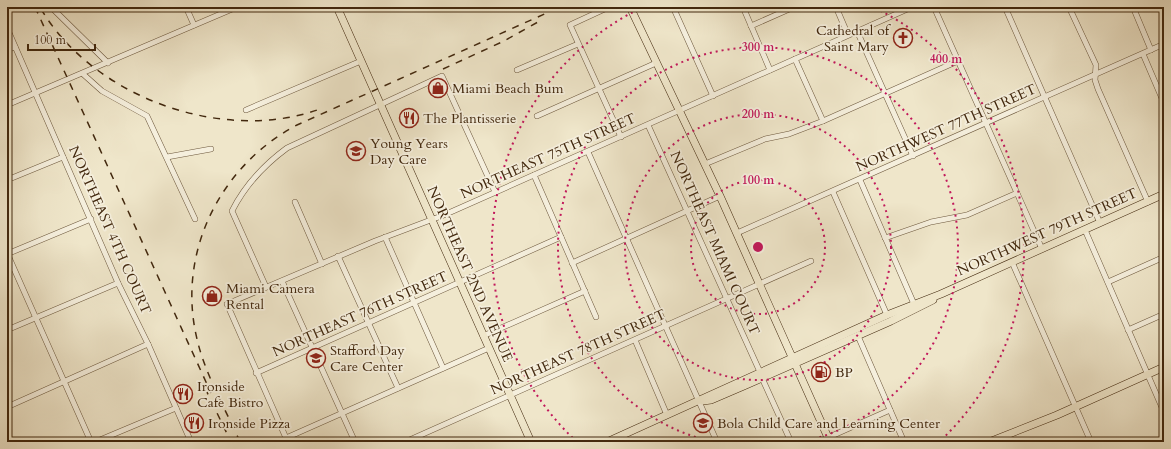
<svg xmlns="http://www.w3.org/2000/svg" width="1171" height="449" font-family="Cardo,serif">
  <rect width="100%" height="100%" fill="#efe6ca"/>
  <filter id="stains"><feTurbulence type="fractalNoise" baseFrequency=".005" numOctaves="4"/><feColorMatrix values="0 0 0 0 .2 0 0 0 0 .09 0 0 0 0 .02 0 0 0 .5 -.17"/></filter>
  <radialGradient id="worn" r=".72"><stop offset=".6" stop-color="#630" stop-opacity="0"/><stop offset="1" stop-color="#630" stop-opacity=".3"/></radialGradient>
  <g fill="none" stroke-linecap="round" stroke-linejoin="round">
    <!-- minor casing -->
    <g stroke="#6d583d" stroke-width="6">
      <g id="minor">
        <path d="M51,7L108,63"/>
        <path d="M186,7L194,25"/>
        <path d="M609,7L570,25L621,137"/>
        <path d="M673,7L713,96"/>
        <path d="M743,7L770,70"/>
        <path d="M836,7L848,35"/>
        <path d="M934,7L1042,249"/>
        <path d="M1005,7L1100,223"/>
        <path d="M1069,7L1096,65L1095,80L1098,89L1148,202"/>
        <path d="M1133,7L1151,50"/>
        <path d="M751,26L794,7"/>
        <path d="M7,28L118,283L148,344L191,442"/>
        <path d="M857,31L913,156"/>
        <path d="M7,50L15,47"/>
        <path d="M1143,54L1164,103"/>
        <path d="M795,59L823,121"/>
        <path d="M517,70L578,44"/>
        <path d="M83,74L102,91L147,116L195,219"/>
        <path d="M7,105L237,7"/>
        <path d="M246,110L361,61"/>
        <path d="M537,116L656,63"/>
        <path d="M648,125L760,372"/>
        <path d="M588,152L717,442"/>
        <path d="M167,157L211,149"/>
        <path d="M705,164L765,139L789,134L823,121L958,61"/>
        <path d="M534,175L596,317"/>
        <path d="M7,180L63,157"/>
        <path d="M860,180L914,304"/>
        <path d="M833,192L887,315"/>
        <path d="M295,202L322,264"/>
        <path d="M1085,230L1164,412"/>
        <path d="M737,233L1164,44"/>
        <path d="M385,237L443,368"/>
        <path d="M885,238L931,222L967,215L1017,193"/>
        <path d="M7,253L91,442"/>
        <path d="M7,254L91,219"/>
        <path d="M338,256L398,388"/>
        <path d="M1012,262L1091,442"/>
        <path d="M572,263L720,196"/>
        <path d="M282,281L355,442"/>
        <path d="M1108,282L1164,257"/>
        <path d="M266,287L232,211C245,185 264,165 287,148L442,76L495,192"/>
        <path d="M7,330L118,283"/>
        <path d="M1128,330L1164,314"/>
        <path d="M483,336L585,291"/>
        <path d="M858,336L904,442"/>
        <path d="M635,340L667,415"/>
        <path d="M489,348L286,438L227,304L375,241L444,215L912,7"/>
        <path d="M256,373L561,237"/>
        <path d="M762,378L791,442"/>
        <path d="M7,407L148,344"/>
        <path d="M95,442L176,408"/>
        <path d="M405,442L811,261"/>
        <path d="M818,442L890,410"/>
      </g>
    </g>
    <!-- major casing -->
    <g stroke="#42280e" stroke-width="8">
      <g id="major">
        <path d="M337,7L531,442"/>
        <path d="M630,7L720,196L830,442"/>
        <path d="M703,401L711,400L746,385L891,321L933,300"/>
        <path d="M607,442L887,315L941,294L1164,194"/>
        <path d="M989,442L1057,415L1164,367"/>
      </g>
    </g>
    <!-- minor -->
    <use href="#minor" stroke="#f5efdd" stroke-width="5"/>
    <!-- major -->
    <use href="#major" stroke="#efe6ca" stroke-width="7"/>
    <!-- rail -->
    <g stroke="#42280e" stroke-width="1.5" stroke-dasharray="7 7" stroke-linecap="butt">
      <path d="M35,7L211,393"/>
      <path d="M41,9C94,98 224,144 320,109"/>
      <path d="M443,69L504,41L538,22"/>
      <path d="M205,388L231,442"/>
      <path d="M240,442C225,408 205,374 197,339C176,252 221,165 297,125L560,7"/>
    </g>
  </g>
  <!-- distance rings -->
  <g fill="none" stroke="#c2185b" stroke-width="2" stroke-dasharray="2 4">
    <circle cx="758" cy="247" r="67"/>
    <circle cx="758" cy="247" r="133"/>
    <path d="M713 442A200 200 0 1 1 803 442"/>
    <path d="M577 442A266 266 0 0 1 641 8M875 8A266 266 0 0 1 939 442"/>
  </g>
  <!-- icons -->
  <defs>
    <g id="church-ring" transform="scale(1)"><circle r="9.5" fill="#f5efdd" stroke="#8f2418" stroke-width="1.5"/><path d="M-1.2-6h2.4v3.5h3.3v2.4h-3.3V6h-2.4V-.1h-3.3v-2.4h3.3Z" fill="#8f2418"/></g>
    <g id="shop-ring" transform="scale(1)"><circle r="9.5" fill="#f5efdd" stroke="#8f2418" stroke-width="1.5"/><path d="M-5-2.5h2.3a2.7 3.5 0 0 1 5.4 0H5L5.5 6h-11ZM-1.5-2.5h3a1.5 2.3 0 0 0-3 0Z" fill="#8f2418"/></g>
    <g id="restaurant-ring" transform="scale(1)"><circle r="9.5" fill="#f5efdd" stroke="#8f2418" stroke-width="1.5"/><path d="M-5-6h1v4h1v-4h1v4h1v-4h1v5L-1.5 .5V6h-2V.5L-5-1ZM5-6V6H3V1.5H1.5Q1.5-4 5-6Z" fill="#8f2418"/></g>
    <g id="school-ring" transform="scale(1)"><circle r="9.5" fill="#f5efdd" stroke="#8f2418" stroke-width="1.5"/><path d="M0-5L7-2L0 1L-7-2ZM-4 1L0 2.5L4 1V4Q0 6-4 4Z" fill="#8f2418"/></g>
    <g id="fuel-ring" transform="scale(1)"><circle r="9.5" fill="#f5efdd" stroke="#8f2418" stroke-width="1.5"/><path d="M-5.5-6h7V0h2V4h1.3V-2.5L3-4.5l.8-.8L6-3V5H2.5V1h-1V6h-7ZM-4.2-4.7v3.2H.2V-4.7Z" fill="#8f2418"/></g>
  </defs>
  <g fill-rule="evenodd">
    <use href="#church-ring" x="903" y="38"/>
    <use href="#shop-ring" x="438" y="88"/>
    <use href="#restaurant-ring" x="409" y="118"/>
    <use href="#school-ring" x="356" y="151"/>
    <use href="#shop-ring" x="212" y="296"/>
    <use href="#school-ring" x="316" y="358"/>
    <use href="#fuel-ring" x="821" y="372"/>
    <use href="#restaurant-ring" x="183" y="394"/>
    <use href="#restaurant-ring" x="194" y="423"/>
    <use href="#school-ring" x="703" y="423"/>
  </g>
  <g text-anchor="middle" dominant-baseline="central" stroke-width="3.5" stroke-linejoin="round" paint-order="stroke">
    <!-- poi labels -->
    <g font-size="14" fill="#42280e" stroke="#f5efdd" text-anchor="start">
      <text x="889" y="30" text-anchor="end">Cathedral of<tspan x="889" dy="16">Saint Mary</tspan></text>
      <text x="452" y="88">Miami Beach Bum</text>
      <text x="423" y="118">The Plantisserie</text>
      <text x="370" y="143">Young Years<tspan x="370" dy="16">Day Care</tspan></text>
      <text x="226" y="288">Miami Camera<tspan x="226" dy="16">Rental</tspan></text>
      <text x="330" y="350">Stafford Day<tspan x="330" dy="16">Care Center</tspan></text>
      <text x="835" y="372">BP</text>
      <text x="197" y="386">Ironside<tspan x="197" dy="16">Cafe Bistro</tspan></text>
      <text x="208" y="423">Ironside Pizza</text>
      <text x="717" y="423">Bola Child Care and Learning Center</text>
    </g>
    <!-- street labels -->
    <g font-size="14" fill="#42280e" stroke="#f5efdd">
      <text transform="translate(946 128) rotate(-24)">NORTHWEST 77TH STREET</text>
      <text transform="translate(548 156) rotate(-24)">NORTHEAST 75TH STREET</text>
      <text transform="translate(110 230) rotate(66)">NORTHEAST 4TH COURT</text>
      <text transform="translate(1047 232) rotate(-24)">NORTHWEST 79TH STREET</text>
      <text transform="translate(715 243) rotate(66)">NORTHEAST MIAMI COURT</text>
      <text transform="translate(470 274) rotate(66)">NORTHEAST 2ND AVENUE</text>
      <text transform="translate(360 314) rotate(-24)">NORTHEAST 76TH STREET</text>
      <text transform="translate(578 352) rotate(-24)">NORTHEAST 78TH STREET</text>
    </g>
  </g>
  <circle cx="758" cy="247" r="6" fill="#c2185b" stroke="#f5efdd" stroke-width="2"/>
  <g font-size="12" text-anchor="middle" font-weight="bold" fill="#c2185b" stroke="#f5efdd" stroke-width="3.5" stroke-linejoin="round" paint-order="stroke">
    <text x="758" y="51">300 m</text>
    <text x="946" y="63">400 m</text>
    <text x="758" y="118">200 m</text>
    <text x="758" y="184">100 m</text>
  </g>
  <!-- margin -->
  <rect width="1171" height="449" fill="none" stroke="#efe6ca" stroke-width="24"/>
  <rect x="8" y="8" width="1155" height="433" fill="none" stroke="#42280e" stroke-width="2"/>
  <rect x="12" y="12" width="1147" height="425" fill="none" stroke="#42280e"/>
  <!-- scale -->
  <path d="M28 44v6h67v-6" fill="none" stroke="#42280e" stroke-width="2"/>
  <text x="34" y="44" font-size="12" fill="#42280e" stroke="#f5efdd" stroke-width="3" paint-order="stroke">100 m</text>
  <rect width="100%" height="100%" filter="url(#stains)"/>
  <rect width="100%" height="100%" fill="url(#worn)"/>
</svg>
